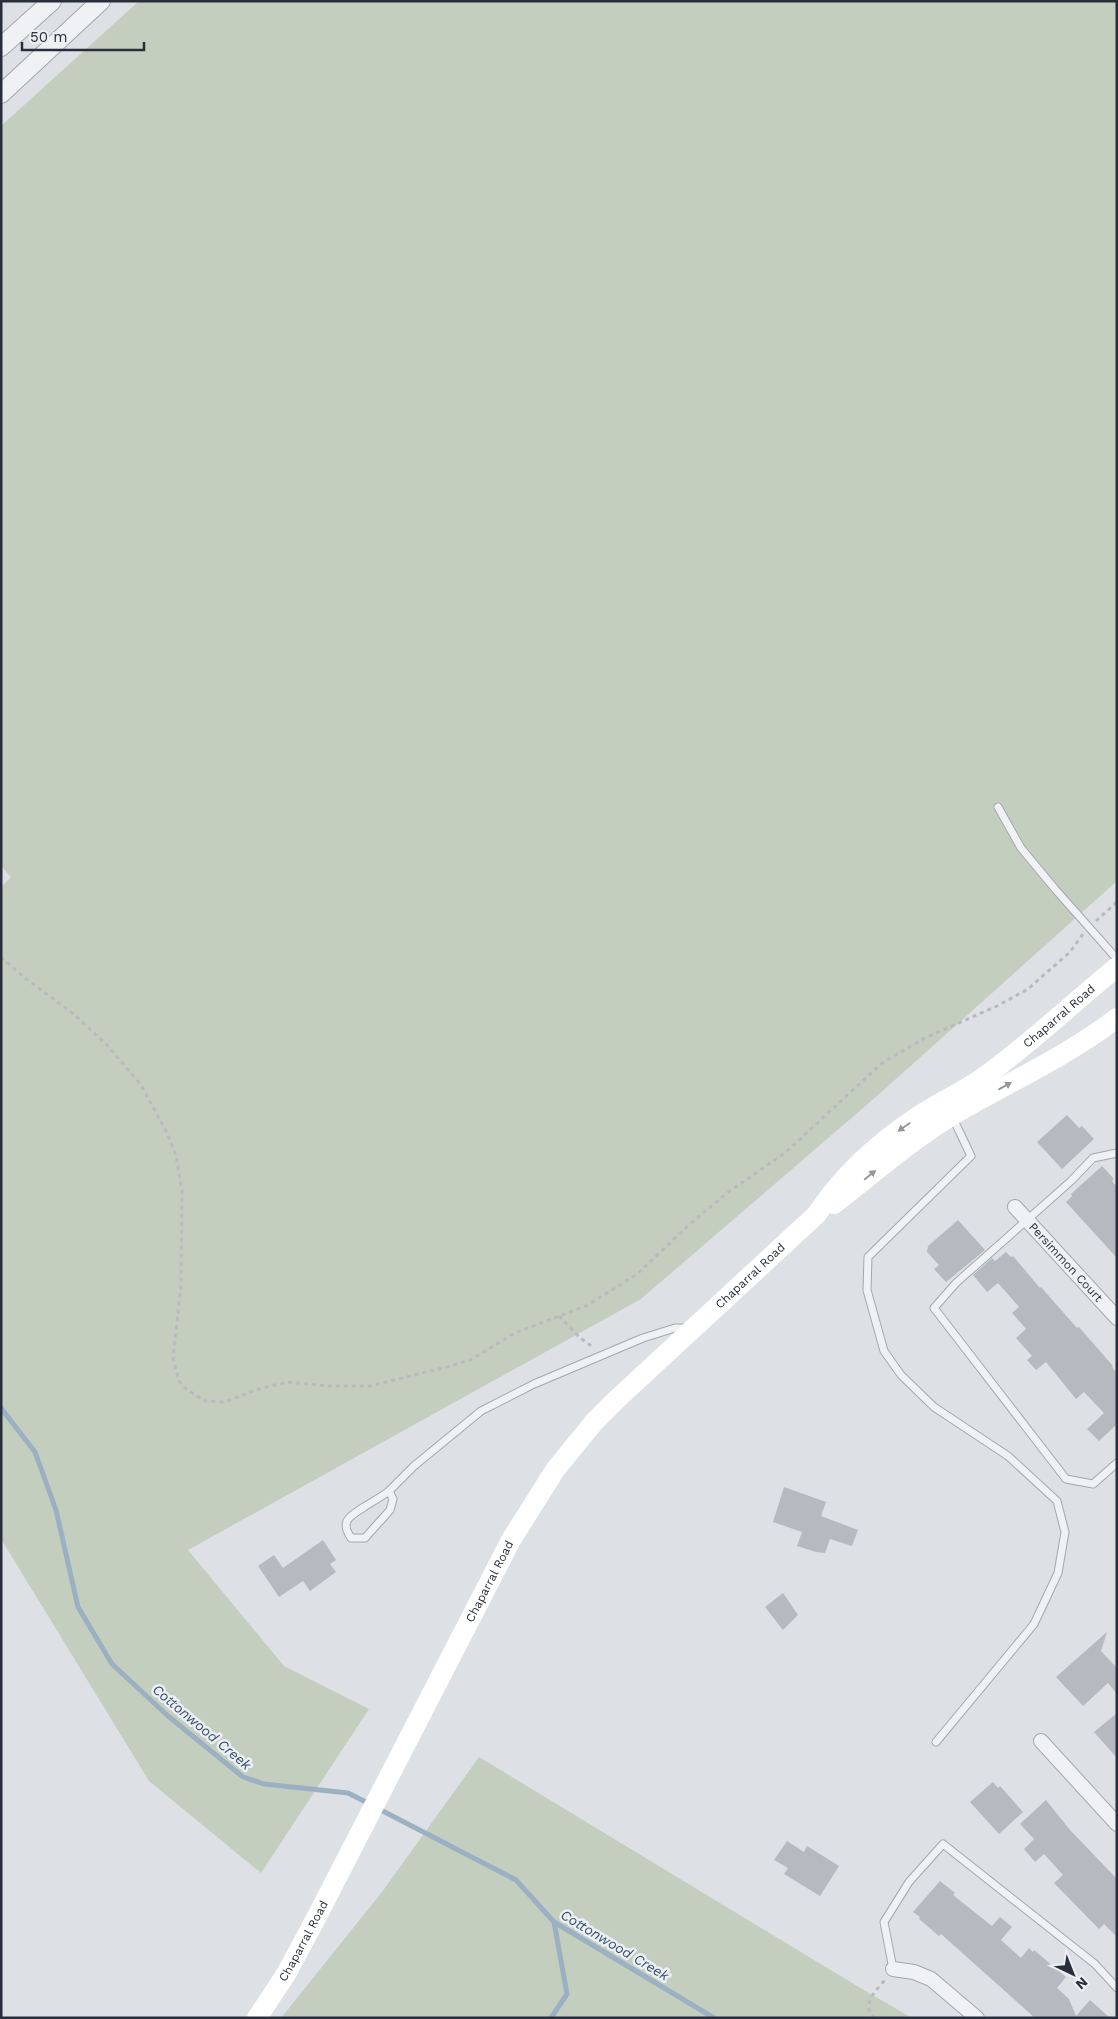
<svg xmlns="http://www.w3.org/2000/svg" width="1118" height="2019" font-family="'Work Sans',sans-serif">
  <rect width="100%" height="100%" fill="#dde1e5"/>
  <!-- green -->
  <g fill="#c3cebf">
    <path d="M139,1H1117V881L877,1096L641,1299L188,1550L284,1666L369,1709L261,1873L149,1781L1,1539V887L11,877L1,866V126Z"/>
    <path d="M479,1757L862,1989L912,2018H281L382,1892Z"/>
  </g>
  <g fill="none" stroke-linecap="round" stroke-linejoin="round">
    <!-- stream -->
    <g stroke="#9bb0c2" stroke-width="5">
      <path d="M1,1408L35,1452L56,1510L78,1607L112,1664L168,1716L243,1777L264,1784L348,1793L370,1804"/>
      <path d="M377,1808L516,1880L554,1922L714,2018"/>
      <path d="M551,2018L567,1994L554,1922"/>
    </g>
  </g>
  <!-- building -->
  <g fill="#b5bac1">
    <path d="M1067,1115L1079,1128L1082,1126L1094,1139L1062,1169L1037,1142Z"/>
    <path d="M1102,1166L1114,1179L1112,1181L1117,1187V1258L1066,1202L1072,1196L1071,1194Z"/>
    <path d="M958,1220L985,1250L946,1282L934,1269L939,1265L927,1252L928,1246Z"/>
    <path d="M1006,1252L1011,1257L1013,1256L1040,1288L1041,1287L1077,1328L1079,1327L1113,1366L1112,1367L1117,1373V1427L1115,1426L1099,1441L1087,1429L1104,1413L1084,1392L1076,1399L1046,1362L1036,1370L1027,1360L1032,1356L1016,1338L1026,1329L1012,1313L1019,1307L998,1283L987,1292L973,1275L992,1258L995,1261Z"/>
    <path d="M784,1487L826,1502L821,1516L858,1530L852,1546L830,1539L825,1553L816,1552L797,1546L802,1532L773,1522Z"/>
    <path d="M323,1540L336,1560L330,1564L336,1572L310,1591L303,1581L279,1597L258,1566L274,1555L283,1568Z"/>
    <path d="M783,1593L798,1615L783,1630L765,1607Z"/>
    <path d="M1107,1632L1101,1651L1117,1668V1694L1108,1683L1083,1706L1056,1677Z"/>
    <path d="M1117,1713V1758L1094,1732Z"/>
    <path d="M993,1782L998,1788L1000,1786L1023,1812L999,1834L970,1802Z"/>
    <path d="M1046,1800L1070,1830L1117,1879V1937L1104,1924L1099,1929L1054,1883L1063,1875L1044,1854L1035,1862L1024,1849L1034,1839L1020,1824Z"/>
    <path d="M787,1841L804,1852L807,1846L839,1866L820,1896L784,1874L788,1868L774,1860Z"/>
    <path d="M940,1881L955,1893L953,1895L992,1926L1000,1917L1012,1927L1001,1940L1021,1958L1029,1948L1033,1952L1034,1950L1066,1977L1057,1988L1069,1999L1076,2016L1090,2000L1110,2018H1035L941,1934L939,1936L919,1919L920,1917L913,1912Z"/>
  </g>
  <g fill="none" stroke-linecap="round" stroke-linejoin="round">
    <!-- service casing -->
    <g stroke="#a3a8ae" stroke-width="9">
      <g id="service">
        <path d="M998,807L1021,848L1055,889L1117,959"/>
        <path d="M1117,1153L1093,1158L1071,1181L956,1283L934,1308L1066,1479L1093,1484L1117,1463"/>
        <path d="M389,1491C381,1497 372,1502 364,1507C351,1516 339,1520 351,1538H365L390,1510L393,1499L389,1491L414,1466L481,1411L534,1384L643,1338L675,1328H688"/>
        <path d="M936,1742L1034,1624L1058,1573L1065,1532L1057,1501L1008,1456L934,1407L901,1375L884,1351L867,1290L868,1257L971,1156L952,1116"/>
        <path d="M893,1969L884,1922L909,1882L943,1844L1095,1964L1117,1988"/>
      </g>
    </g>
    <!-- minor casing -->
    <g stroke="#a3a8ae" stroke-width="16">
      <g id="minor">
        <path id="s1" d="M1015,1207L1117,1318"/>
        <path d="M1041,1741L1117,1824"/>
        <path d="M893,1969L914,1972L931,1979L977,2018"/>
      </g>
    </g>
    <!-- tertiary casing -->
    <g stroke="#a3a8ae" stroke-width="20">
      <g id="tertiary">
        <path d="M1,47L52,1"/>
        <path d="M1,94L101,1"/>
      </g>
    </g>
    <!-- path -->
    <g stroke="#b7bbc0" stroke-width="3" stroke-dasharray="4 4" stroke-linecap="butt">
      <path d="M1096,921L1117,902"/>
      <path d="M1,957L25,978L75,1015L107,1045L141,1085L167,1133L176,1155L182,1191L181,1286L173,1358L179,1381L186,1389L205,1401L225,1402L258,1389L287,1382L328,1386H370L451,1366L472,1359L515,1333L588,1305L636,1275L690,1224L727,1193L785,1153L882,1063L925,1038L997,1006L1028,989L1070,952L1083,934"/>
      <path d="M559,1316L579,1337L594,1348"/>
      <path d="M875,2018C860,2006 876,1990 885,1980"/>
    </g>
    <!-- service -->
    <use href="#service" stroke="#eff1f4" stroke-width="7"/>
    <!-- minor -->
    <use href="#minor" stroke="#eff1f4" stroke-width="14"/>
    <!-- tertiary -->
    <use href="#tertiary" stroke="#eff1f4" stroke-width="18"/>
    <!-- secondary -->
    <g stroke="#fff" stroke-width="20">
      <path d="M834,1204C873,1174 910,1141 953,1115C1007,1083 1066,1057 1117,1018"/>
      <path id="s2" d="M257,2018L286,1974L313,1924L511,1540L555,1470L594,1422L616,1400L817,1214C843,1174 878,1143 917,1117C940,1102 966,1090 988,1074C1033,1041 1074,1002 1117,967"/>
    </g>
  </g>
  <!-- one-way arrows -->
  <defs><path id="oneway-solid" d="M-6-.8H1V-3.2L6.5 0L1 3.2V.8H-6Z" transform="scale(1.25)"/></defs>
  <g fill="#94979c">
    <use href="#oneway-solid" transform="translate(1005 1086) rotate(-29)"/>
    <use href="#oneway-solid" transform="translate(904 1127) rotate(145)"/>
    <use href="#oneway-solid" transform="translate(870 1175) rotate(-39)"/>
  </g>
  <g text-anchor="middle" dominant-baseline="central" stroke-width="5" stroke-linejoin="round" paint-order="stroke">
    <!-- street labels -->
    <g font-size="12" fill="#282f3a" stroke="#eceff3">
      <text stroke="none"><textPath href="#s2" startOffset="1306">Chaparral Road</textPath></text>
      <text stroke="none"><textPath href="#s1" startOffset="75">Persimmon Court</textPath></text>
      <text stroke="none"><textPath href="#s2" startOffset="900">Chaparral Road</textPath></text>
      <text stroke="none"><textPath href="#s2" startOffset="495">Chaparral Road</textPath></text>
      <text stroke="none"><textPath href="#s2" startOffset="90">Chaparral Road</textPath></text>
    </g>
    <!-- water labels -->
    <g font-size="14" font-style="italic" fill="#36506a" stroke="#eceff3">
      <text transform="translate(202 1727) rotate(40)">Cottonwood Creek</text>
      <text transform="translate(615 1945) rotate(31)">Cottonwood Creek</text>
    </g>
  </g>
  <!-- border -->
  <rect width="1118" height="2019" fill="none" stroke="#282f3a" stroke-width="5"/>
  <!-- north arrow -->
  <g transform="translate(1073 1974) rotate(137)" stroke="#eceff3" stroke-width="4" paint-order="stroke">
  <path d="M0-4L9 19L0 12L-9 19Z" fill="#282f3a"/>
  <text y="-8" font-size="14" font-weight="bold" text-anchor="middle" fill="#282f3a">N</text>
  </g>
  <!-- scale -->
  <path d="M22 42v8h122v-8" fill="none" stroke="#282f3a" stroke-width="2.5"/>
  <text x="30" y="42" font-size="15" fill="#282f3a" stroke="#eceff3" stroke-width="4" paint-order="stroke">50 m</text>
</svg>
